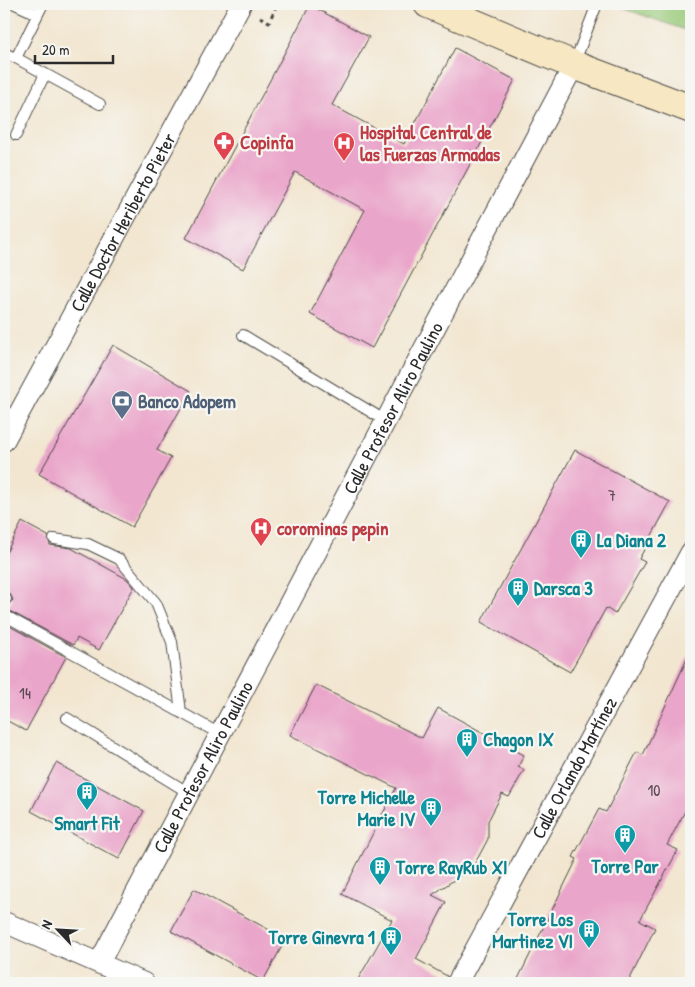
<svg xmlns="http://www.w3.org/2000/svg" width="695" height="987" font-family="'Patrick Hand',sans-serif">
  <rect width="100%" height="100%" fill="#f6f6f2"/>
  <filter id="ink" filterUnits="userSpaceOnUse"><feTurbulence type="fractalNoise" baseFrequency=".02" numOctaves="2"/><feDisplacementMap in="SourceGraphic" scale="10" xChannelSelector="R" yChannelSelector="G"/><feConvolveMatrix kernelMatrix="1 2 1 2 8 2 1 2 1" color-interpolation-filters="sRGB"/></filter>
  <filter id="wash" filterUnits="userSpaceOnUse"><feTurbulence type="fractalNoise" baseFrequency=".0096" numOctaves="4" result="noise"/><feDisplacementMap in="SourceGraphic" scale="20" xChannelSelector="R" yChannelSelector="G"/><feGaussianBlur stdDeviation="1.12" result="paint"/><feColorMatrix in="noise" values="0 0 0 0 0 0 0 0 0 0 0 0 0 0 0 0 0 1.4 0 .05"/><feComposite in="paint" operator="in"/></filter>
  <g filter="url(#wash)">
    <rect width="100%" height="100%" fill="#f2e6d0"/>
    <!-- green -->
    <path fill="#99ca79" stroke="#627a52" d="M611,4H691V32Z"/>
    <g id="blocks">
      <!-- building -->
      <g fill="#eaa6ca">
        <path d="M310,5L369,37L332,105L404,144L455,48L515,80L372,348L310,314L365,210L295,172L243,269L186,238Z"/>
        <path d="M113,345L191,391L157,450L171,458L132,527L39,474Z"/>
        <path d="M575,450L670,502L639,559L645,562L615,614L606,608L570,672L481,622Z"/>
        <path d="M22,522L48,536L50,545L71,548L127,579L134,587L99,650L77,638L73,645L4,608L13,600L10,594L4,593V557Z"/>
        <path d="M4,623L66,657L26,731L4,719Z"/>
        <path d="M691,650V800L667,845L678,850L640,920L655,928L628,983H516L577,859L573,857L599,809L606,812L637,752L643,755Z"/>
        <path d="M316,685L422,738L438,708L524,755L518,767L524,770L509,797L502,794L488,821V839L473,867L432,895L446,902L416,959L447,976L445,983H356L392,920L342,894L396,788L290,735Z"/>
        <path d="M56,763L144,811L119,859L31,811Z"/>
        <path d="M194,889L286,939L263,981L171,931Z"/>
      </g>
    </g>
  </g>
  <g filter="url(#ink)">
    <use href="#blocks" fill-opacity="0" stroke="#494744" stroke-width="1"/>
    <g fill="none" stroke-linecap="round" stroke-linejoin="round">
      <!-- lane casing -->
      <g stroke="#494744" stroke-width="12">
        <g id="lane">
          <path d="M15,4L37,14"/>
          <path d="M4,53L16,58L43,4"/>
          <path d="M16,58L100,104"/>
          <path d="M574,64L597,4"/>
          <path d="M16,135L45,74"/>
          <path d="M243,335L386,421"/>
          <path d="M54,539L88,544L119,559L156,603L172,642L181,712"/>
          <path d="M4,601L6,599"/>
          <path d="M4,615L220,734"/>
          <path d="M67,718L189,793"/>
        </g>
      </g>
      <!-- street casing -->
      <g stroke="#494744" stroke-width="22">
        <g id="street">
          <path id="s1" d="M4,441L241,4"/>
          <path d="M4,922L144,983"/>
          <path id="s2" d="M99,963L574,65"/>
          <path id="s3" d="M457,983L691,552"/>
        </g>
      </g>
      <!-- secondary casing -->
      <g stroke="#494744" stroke-width="30">
        <path id="secondary" d="M428,4L574,65L691,109"/>
      </g>
      <!-- path -->
      <path stroke="#494744" stroke-width="3" stroke-dasharray="4 4" stroke-linecap="butt" d="M260,17L269,22L277,4"/>
      <!-- lane -->
      <use href="#lane" stroke="#fff" stroke-width="10"/>
      <!-- street -->
      <use href="#street" stroke="#fff" stroke-width="20"/>
      <!-- secondary -->
      <use href="#secondary" stroke="#f7e8c3" stroke-width="28"/>
    </g>
  </g>
  <!-- icons -->
  <defs>
    <g id="pharmacy-pin" transform="scale(1.125)"><path d="M0 17L-7.5 6A9.5 9.5 0 1 1 7.5 6Z" fill="#e0444e" stroke="#f6f6f2"/><path d="M-2-6h4v4h4v4h-4v4h-4v-4h-4v-4h4Z" fill="#fff"/></g>
    <g id="hospital-pin" transform="scale(1.125)"><path d="M0 17L-7.5 6A9.5 9.5 0 1 1 7.5 6Z" fill="#e0444e" stroke="#f6f6f2"/><path d="M-5-5h3v3.5h4V-5h3V5h-3V1.5h-4V5h-3Z" fill="#fff"/></g>
    <g id="bank-pin" transform="scale(1.125)"><path d="M0 17L-7.5 6A9.5 9.5 0 1 1 7.5 6Z" fill="#5c6f8a" stroke="#f6f6f2"/><path d="M-6-4H6V4H-6ZM0-2.3a2.3 2.3 0 1 0 0 4.6a2.3 2.3 0 1 0 0-4.6Z" fill="#fff"/></g>
    <g id="building-pin" transform="scale(1.125)"><path d="M0 17L-7.5 6A9.5 9.5 0 1 1 7.5 6Z" fill="#0f9aa8" stroke="#f6f6f2"/><path d="M-4-6H4V6H1V3H-1V6H-4ZM-2.5-4.3h1.7v1.8h-1.7ZM.8-4.3h1.7v1.8H.8ZM-2.5-1h1.7V.8h-1.7ZM.8-1h1.7V.8H.8Z" fill="#fff"/></g>
  </defs>
  <g fill-rule="evenodd">
    <use href="#pharmacy-pin" x="224" y="142"/>
    <use href="#hospital-pin" x="344" y="143"/>
    <use href="#bank-pin" x="122" y="401"/>
    <use href="#hospital-pin" x="261" y="528"/>
    <use href="#building-pin" x="581" y="540"/>
    <use href="#building-pin" x="518" y="588"/>
    <use href="#building-pin" x="467" y="739"/>
    <use href="#building-pin" x="87" y="792"/>
    <use href="#building-pin" x="431" y="808"/>
    <use href="#building-pin" x="625" y="835"/>
    <use href="#building-pin" x="380" y="867"/>
    <use href="#building-pin" x="589" y="930"/>
    <use href="#building-pin" x="391" y="937"/>
  </g>
  <g text-anchor="middle" dominant-baseline="central" stroke-width="4.5" stroke-linejoin="round" paint-order="stroke">
    <!-- number labels -->
    <g font-size="16" fill="#5b4a53">
      <text x="612" y="495">7</text>
      <text x="25" y="693">14</text>
      <text x="654" y="790">10</text>
    </g>
    <!-- health labels -->
    <g font-size="19" font-weight="bold" fill="#be3a42" stroke="#f6f6f2" text-anchor="start">
      <text x="360" y="132">Hospital Central de<tspan x="360" dy="22">las Fuerzas Armadas</tspan></text>
      <text x="240" y="142">Copinfa</text>
      <text x="277" y="528">corominas pepin</text>
    </g>
    <!-- street labels -->
    <g font-size="19" fill="#2b2b2b" stroke="#f6f6f2">
      <text stroke="none"><textPath href="#s1" startOffset="249">Calle Doctor Heriberto Pieter</textPath></text>
      <text stroke="none"><textPath href="#s2" startOffset="628">Calle Profesor Aliro Paulino</textPath></text>
      <text stroke="none"><textPath href="#s2" startOffset="222">Calle Profesor Aliro Paulino</textPath></text>
      <text stroke="none"><textPath href="#s3" startOffset="245">Calle Orlando Martínez</textPath></text>
    </g>
    <!-- service labels -->
    <g font-size="19" font-weight="bold" fill="#4e5e75" stroke="#f6f6f2" text-anchor="start">
      <text x="138" y="401">Banco Adopem</text>
    </g>
    <!-- culture labels -->
    <g font-size="19" font-weight="bold" fill="#0d838f" stroke="#f6f6f2" text-anchor="start">
      <text x="597" y="540">La Diana 2</text>
      <text x="534" y="588">Darsca 3</text>
      <text x="483" y="739">Chagon IX</text>
      <text x="415" y="797" text-anchor="end">Torre Michelle<tspan x="415" dy="22">Marie IV</tspan></text>
      <text x="87" y="823" text-anchor="middle">Smart Fit</text>
      <text x="625" y="866" text-anchor="middle">Torre Par</text>
      <text x="396" y="867">Torre RayRub XI</text>
      <text x="573" y="919" text-anchor="end">Torre Los<tspan x="573" dy="22">Martinez VI</tspan></text>
      <text x="375" y="937" text-anchor="end">Torre Ginevra 1</text>
    </g>
  </g>
  <!-- margin -->
  <rect width="695" height="987" fill="none" stroke="#f6f6f2" stroke-width="20"/>
  <!-- north arrow -->
  <g transform="translate(58 930) rotate(295)" stroke="#f6f6f2" stroke-width="4" paint-order="stroke">
  <path d="M0-4L9 19L0 12L-9 19Z" fill="#2b2b2b"/>
  <text y="-8" font-size="14" font-weight="bold" text-anchor="middle" fill="#2b2b2b">N</text>
  </g>
  <!-- scale -->
  <path d="M35 55v8h78v-8" fill="none" stroke="#2b2b2b" stroke-width="2.5"/>
  <text x="42" y="55" font-size="15" fill="#2b2b2b" stroke="#f6f6f2" stroke-width="4" paint-order="stroke">20 m</text>
</svg>
